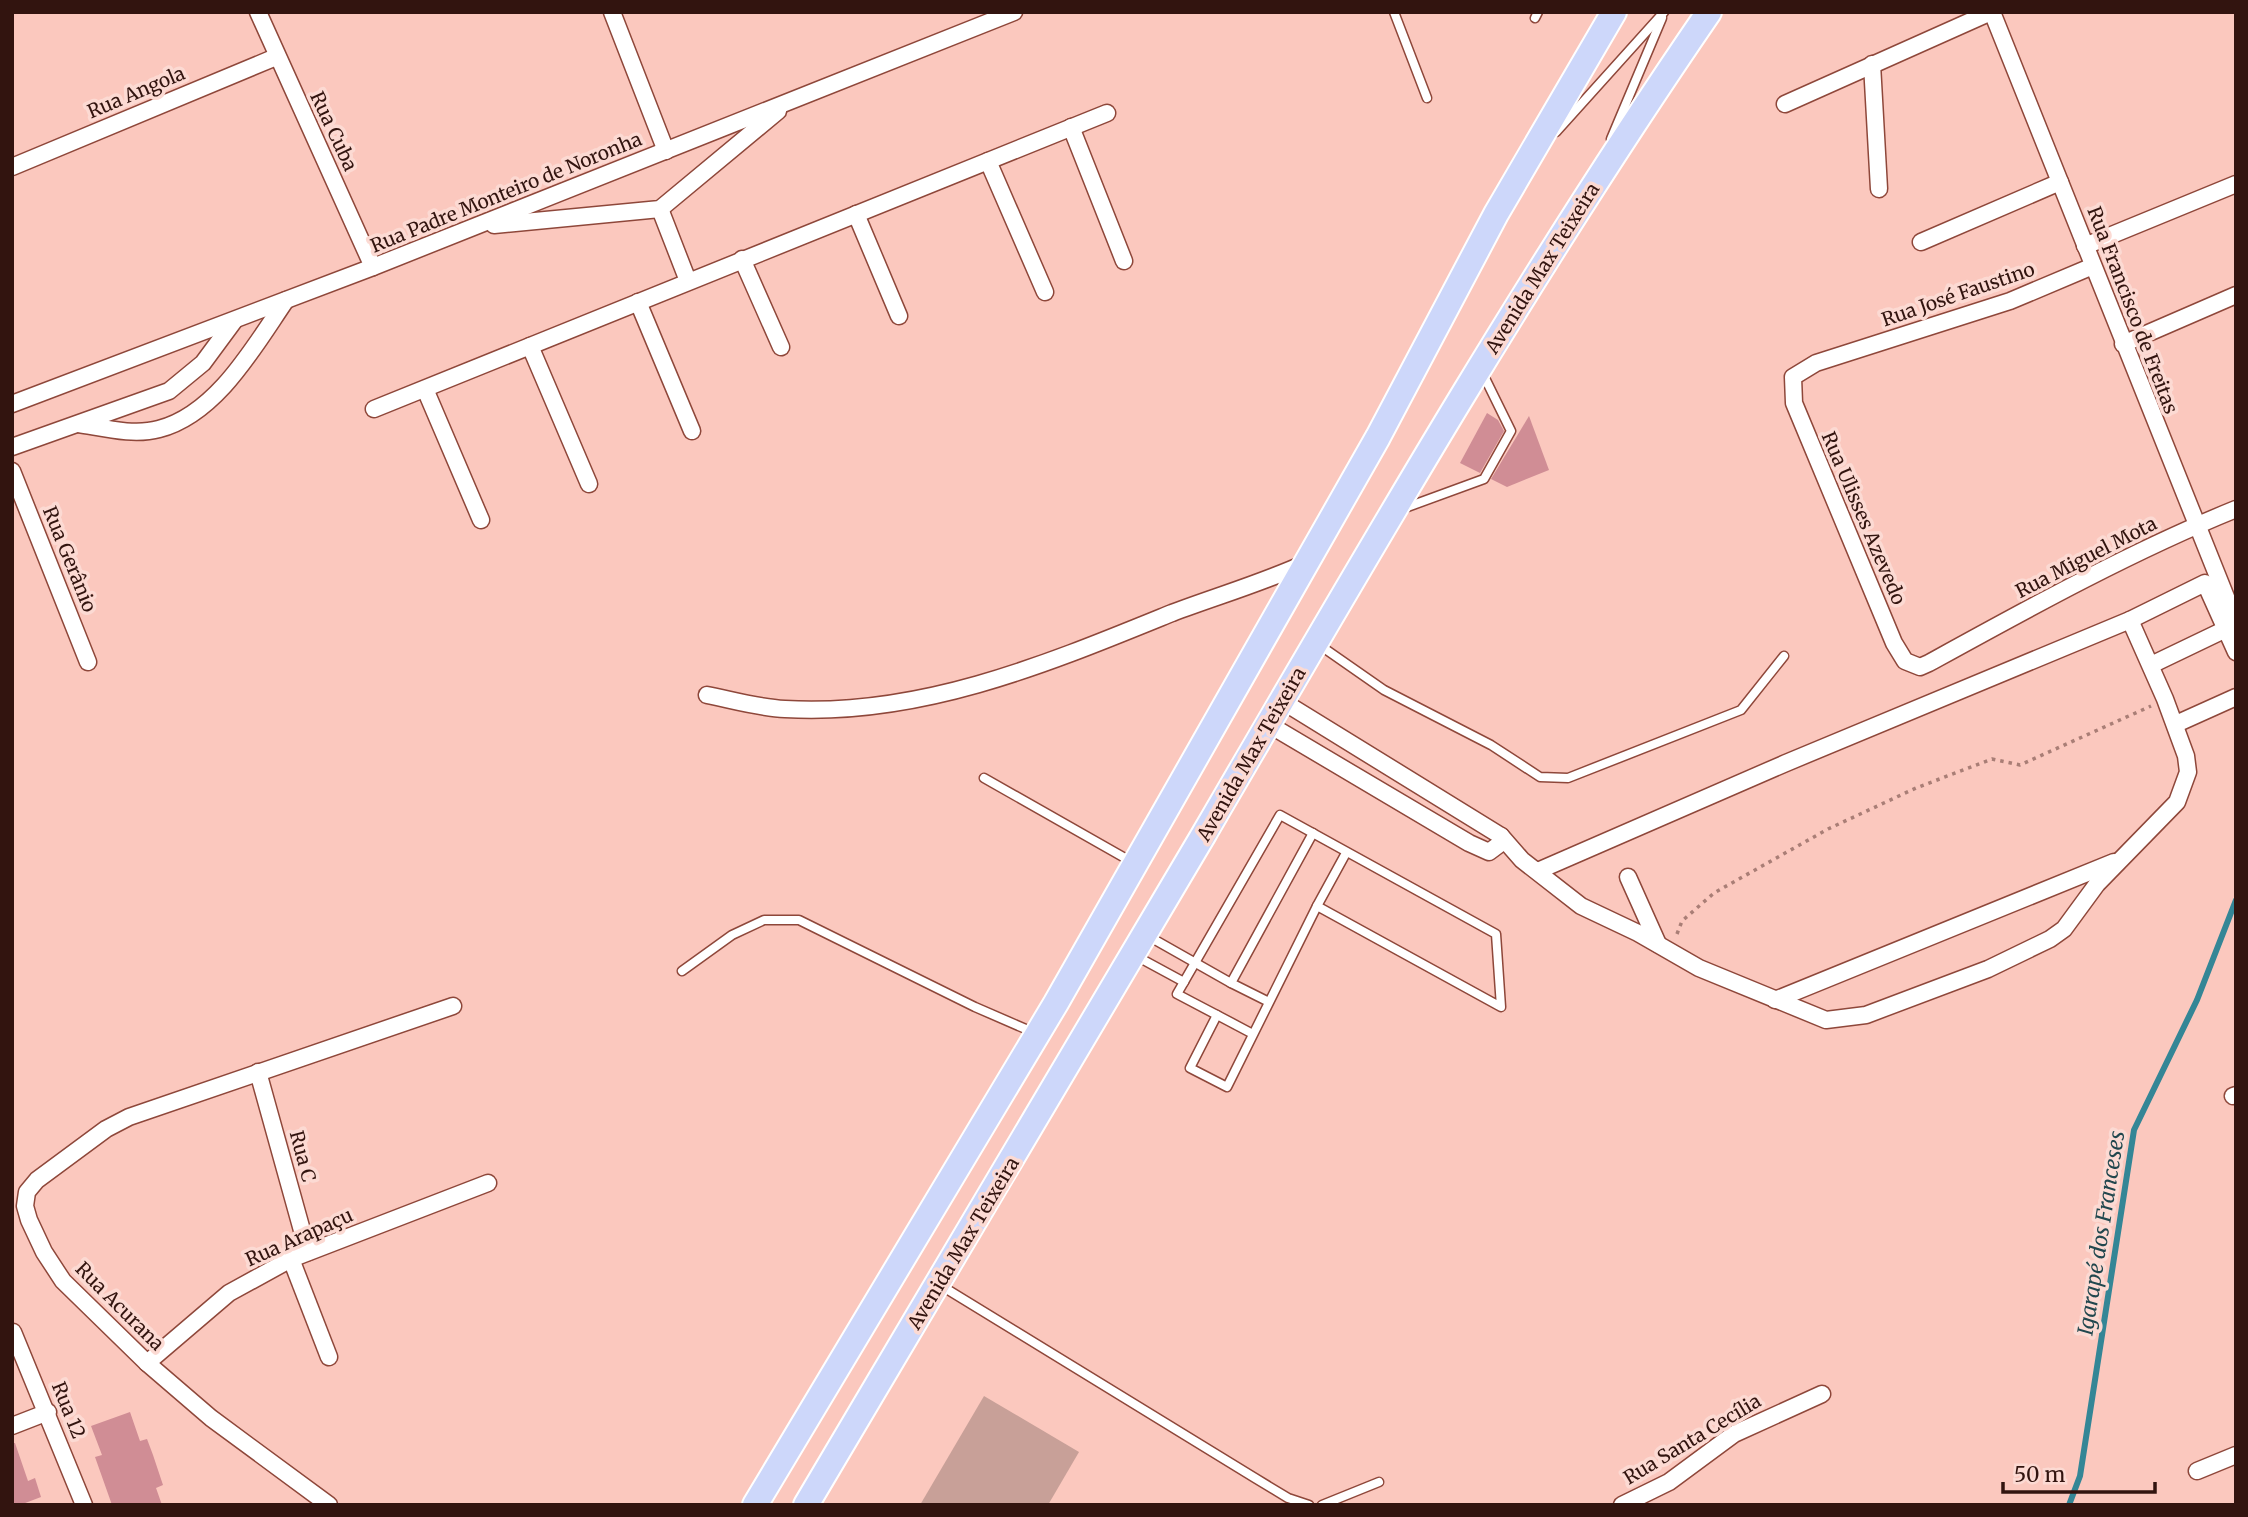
<svg xmlns="http://www.w3.org/2000/svg" width="2248" height="1517" font-family="Merriweather,serif">
  <rect width="100%" height="100%" fill="#fbc8be"/>
  <!-- green -->
  <path fill="#c8a098" d="M984,1396L1079,1452L1048,1505H920Z"/>
  <g fill="none" stroke-linecap="round" stroke-linejoin="round">
    <!-- stream -->
    <path stroke="#348696" stroke-width="6" d="M2069,1505L2080,1476L2134,1130L2197,1000L2236,900"/>
  </g>
  <!-- building -->
  <g fill="#d08d95">
    <path d="M1487,413L1498,420L1504,431L1480,473L1460,463Z"/>
    <path d="M1529,416L1549,470L1507,487L1491,479Z"/>
    <path d="M130,1412L140,1441L147,1439L153,1455L163,1485L156,1488L162,1505H112L95,1457L102,1455L91,1426Z"/>
    <path d="M12,1443H15L28,1481L35,1478L41,1497L20,1505H12Z"/>
  </g>
  <g fill="none" stroke-linecap="round" stroke-linejoin="round">
    <!-- lane casing -->
    <g stroke="#8e473a" stroke-width="11">
      <g id="lane">
        <path d="M1394,12L1427,98"/>
        <path d="M1535,18L1538,12"/>
        <path d="M1556,132L1664,12"/>
        <path d="M1611,139L1662,18"/>
        <path d="M1402,509L1484,479L1511,431L1482,372"/>
        <path d="M1318,644L1384,690L1491,745L1540,777L1568,778L1741,710L1784,656"/>
        <path d="M984,778L1132,862"/>
        <path d="M1280,815L1496,934L1501,1007L1317,906L1227,1087L1190,1068L1217,1015L1177,994Z"/>
        <path d="M1317,906L1346,853"/>
        <path d="M1148,936L1231,983"/>
        <path d="M1136,956L1184,982"/>
        <path d="M682,971L732,935L764,920H799L975,1007L1035,1033"/>
        <path d="M1267,1001L1231,983L1313,833"/>
        <path d="M1217,1015L1251,1033"/>
        <path d="M940,1285L1255,1478L1288,1498L1309,1505"/>
        <path d="M1322,1505L1379,1482"/>
      </g>
    </g>
    <!-- street casing -->
    <g stroke="#8e473a" stroke-width="19">
      <g id="street">
        <path d="M258,12L373,267"/>
        <path d="M612,12L666,151"/>
        <path d="M1992,12L2236,622"/>
        <path d="M1872,64L1879,189"/>
        <path d="M1785,104L1991,12"/>
        <path d="M1071,127L1124,261"/>
        <path d="M988,161L1045,292"/>
        <path d="M12,167L276,57"/>
        <path d="M660,209L688,281"/>
        <path d="M856,214L899,316"/>
        <path d="M494,225L660,209L778,111"/>
        <path d="M1921,242L2060,182"/>
        <path d="M2085,246L2236,184"/>
        <path d="M742,259L781,347"/>
        <path d="M2093,266L2010,301L1816,363L1793,377L1794,403L1894,643L1905,661L1920,667L1929,663C2029,608 2130,552 2236,509"/>
        <path d="M638,302L692,431"/>
        <path d="M2123,344L2236,295"/>
        <path d="M530,346L589,484"/>
        <path d="M425,389L481,520"/>
        <path d="M12,404L373,267L1014,12"/>
        <path d="M374,409L1107,113"/>
        <path d="M79,424C104,428 134,436 159,429C217,414 255,345 286,300"/>
        <path d="M12,447L169,391L203,363L234,321"/>
        <path d="M12,471L88,662"/>
        <path d="M2130,620L2205,583L2236,652"/>
        <path d="M2151,665L2226,629"/>
        <path d="M707,695C732,700 759,708 785,709C921,717 1049,663 1172,613C1217,596 1262,583 1306,563"/>
        <path d="M1282,701L1501,836L1522,860L1581,906L1638,933L1699,968L1826,1020L1866,1015L1988,969L2050,939L2064,929L2097,884L2177,802L2188,772L2186,756L2165,699L2130,620L1786,763L1540,870"/>
        <path d="M1268,724L1469,843L1489,852L1501,843V836"/>
        <path d="M2176,724L2236,697"/>
        <path d="M1628,877L1658,944"/>
        <path d="M1775,1000L2114,862"/>
        <path d="M258,1072L308,1252"/>
        <path d="M2233,1096L2236,1095"/>
        <path d="M291,1259L329,1357"/>
        <path d="M13,1332L84,1505"/>
        <path d="M147,1363L229,1293L291,1259L488,1183"/>
        <path d="M12,1426L48,1412"/>
        <path d="M2197,1471L2236,1455"/>
        <path d="M329,1505L211,1418L147,1363L63,1281L44,1252L29,1220L25,1206L27,1192L37,1180L106,1129L129,1117L453,1006"/>
        <path d="M1622,1505L1669,1482L1734,1434L1822,1394"/>
      </g>
    </g>
    <!-- primary casing -->
    <g stroke="#fff" stroke-width="28">
      <g id="primary">
        <path d="M755,1505L1056,1003L1378,437L1496,214L1614,12"/>
        <path d="M806,1505C939,1281 1073,1058 1204,834C1366,556 1527,277 1709,12"/>
      </g>
    </g>
    <!-- path -->
    <path stroke="#a97e76" stroke-width="3.5" stroke-dasharray="3.5 5" stroke-linecap="butt" d="M1677,934L1682,921L1714,893L1828,829L1916,788L1992,759L2020,765L2151,706"/>
    <!-- lane -->
    <use href="#lane" stroke="#fff" stroke-width="8"/>
    <!-- street -->
    <use href="#street" stroke="#fff" stroke-width="16"/>
    <!-- primary -->
    <use href="#primary" stroke="#cdd7fa" stroke-width="24"/>
  </g>
  <g text-anchor="middle" dominant-baseline="central" stroke-width="7" stroke-linejoin="round" paint-order="stroke">
    <!-- street labels -->
    <g font-size="19" fill="#32140f" stroke="#fcdad3">
      <text transform="translate(136 92) rotate(-23)">Rua Angola</text>
      <text transform="translate(334 131) rotate(65)">Rua Cuba</text>
      <text transform="translate(506 192) rotate(-22)">Rua Padre Monteiro de Noronha</text>
      <text transform="translate(1542 268) rotate(-58)">Avenida Max Teixeira</text>
      <text transform="translate(1958 294) rotate(-19)">Rua José Faustino</text>
      <text transform="translate(2133 310) rotate(69)">Rua Francisco de Freitas</text>
      <text transform="translate(1864 518) rotate(67)">Rua Ulisses Azevedo</text>
      <text transform="translate(2086 557) rotate(-27)">Rua Miguel Mota</text>
      <text transform="translate(70 559) rotate(68)">Rua Gerânio</text>
      <text transform="translate(1251 754) rotate(-60)">Avenida Max Teixeira</text>
      <text transform="translate(303 1156) rotate(75)">Rua C</text>
      <text transform="translate(299 1237) rotate(-24)">Rua Arapaçu</text>
      <text transform="translate(963 1243) rotate(-59)">Avenida Max Teixeira</text>
      <text transform="translate(120 1306) rotate(45)">Rua Acurana</text>
      <text transform="translate(69 1410) rotate(68)">Rua 12</text>
      <text transform="translate(1692 1439) rotate(-31)">Rua Santa Cecília</text>
    </g>
    <!-- water labels -->
    <g font-size="21" font-style="italic" fill="#21474e" stroke="#fcdad3">
      <text transform="translate(2101 1233) rotate(-81)">Igarapé dos Franceses</text>
    </g>
  </g>
  <!-- border -->
  <rect width="2248" height="1517" fill="none" stroke="#32140f" stroke-width="28"/>
  <!-- scale -->
  <path d="M2003 1482v10h152v-10" fill="none" stroke="#32140f" stroke-width="3.5"/>
  <text x="2014" y="1482" font-size="21" fill="#32140f" stroke="#fcdad3" stroke-width="5" paint-order="stroke">50 m</text>
</svg>
